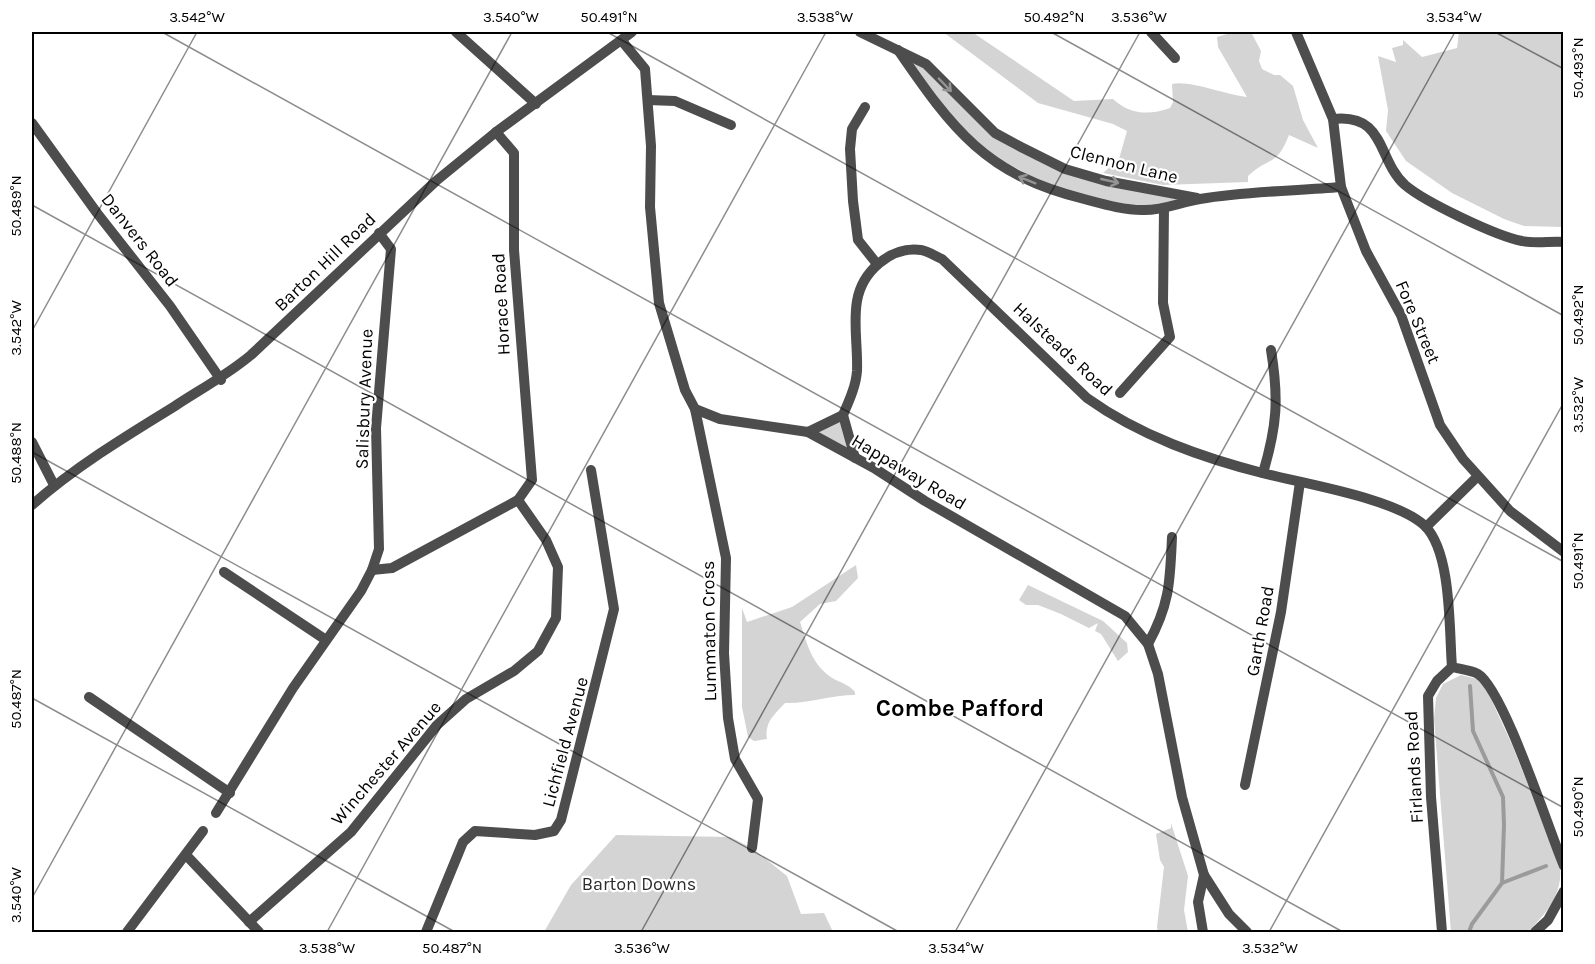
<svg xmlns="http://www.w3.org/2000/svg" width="1595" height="964" font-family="Karla,sans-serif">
  <rect width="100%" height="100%" fill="#fff"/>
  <!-- green -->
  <g fill="#d4d4d4">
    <path d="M943,32H972L1074,101L1113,99C1129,114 1148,116 1170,108L1173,102L1172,84C1190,80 1226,95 1247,97L1218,47L1217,37L1234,32H1251L1261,51L1259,61L1262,69L1274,75H1280L1293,86L1303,120L1318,148L1289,135C1276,168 1269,156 1248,176V182L1163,185L1103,173L1119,159L1127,131L1113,124L1038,103Z"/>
    <path d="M1459,32H1563V227L1524,226L1504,219L1452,193L1406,161L1386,131L1388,110L1378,56L1396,62L1392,48L1403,45V40L1422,57L1457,48Z"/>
    <path d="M898,50L926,64L995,133L1065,169L1200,199L1143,210L1065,194L969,143Z"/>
    <path d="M843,415L855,458L808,432Z"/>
    <path d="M856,565L858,578L836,601L820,604L800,622C807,644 812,666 834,679C842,683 849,685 855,692V695C831,695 807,704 785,703C775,714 764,722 767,739L754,741L748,737L742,707V608L747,622L792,607Z"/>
    <path d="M1028,585L1103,621L1127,643L1128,652L1118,661L1101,634L1095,631L1098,623L1089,628L1061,614L1038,605H1026L1019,600Z"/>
    <path d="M1461,675L1477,679L1485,686L1513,747L1560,866C1563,894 1546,914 1527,932H1451L1434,719L1436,698L1443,684Z"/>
    <path d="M1171,823L1188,876L1184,910L1188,932H1158L1157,927L1164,867L1160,860L1156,834L1171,828Z"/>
    <path d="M616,835L730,837L752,848L787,876L801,914L824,913L833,932H544L571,885Z"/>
  </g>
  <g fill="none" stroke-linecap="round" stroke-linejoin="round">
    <!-- stream -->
    <g stroke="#9b9b9b" stroke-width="4">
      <path d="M1502,883L1546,866"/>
      <path d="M1469,932L1472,924L1502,883L1504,825L1503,797L1473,731L1470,686"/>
    </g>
    <!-- minor -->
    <g stroke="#4d4d4d" stroke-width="10">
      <path d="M456,32L536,104"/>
      <path d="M860,32L926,64L995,133L1021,147L1065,169L1106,181L1197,198"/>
      <path d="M1151,32L1175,58"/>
      <path d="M1296,32L1333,119L1341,187L1366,251L1401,315L1440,425L1463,459L1510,511L1564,552"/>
      <path d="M622,41L645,69L651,146L650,207L659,303L685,390L695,409L726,558L724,653L728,718L735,759L758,799L752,848"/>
      <path d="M898,50C953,130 986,175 1084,199C1103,204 1123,210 1142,210C1162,211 1181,202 1200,199C1246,191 1295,191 1341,187"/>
      <path d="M648,100L675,101L731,125"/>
      <path d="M865,107L852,129L850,149L853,201L858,240L877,264"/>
      <path d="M1333,119C1386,113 1377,160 1405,185C1425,202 1496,236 1522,241C1535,244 1550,241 1564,242"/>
      <path d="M32,123L97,213L170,306L221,380"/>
      <path d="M1120,393L1170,337L1163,303L1164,208"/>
      <path d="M695,409L720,419L808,432L874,468L925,501L1125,616L1148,644L1158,674L1182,797L1204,875L1229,914L1247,932"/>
      <path d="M843,415C849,401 856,386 857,371C858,347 853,324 857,301C862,272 890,246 921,250C928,251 935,256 942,259L1087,398C1140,436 1203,458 1266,474C1306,484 1397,499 1425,526C1452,553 1449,631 1452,667"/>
      <path d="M808,432L843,415L855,458"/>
      <path d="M32,442L54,485"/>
      <path d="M1263,473C1277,426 1279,399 1271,350"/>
      <path d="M32,505C75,467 126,436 175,406C201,389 227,375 251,355L436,181L496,132L632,32"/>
      <path d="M1426,527L1477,477"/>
      <path d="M372,570L392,568L518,500L532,480L514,250V153L496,132"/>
      <path d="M224,572L326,640"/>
      <path d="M1148,644C1170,604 1170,581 1172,537"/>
      <path d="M89,697L230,793"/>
      <path d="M1245,785L1281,612L1300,482"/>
      <path d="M216,813L293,688L361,591L372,570L379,549L376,428L391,249L379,233"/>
      <path d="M186,855L259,932"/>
      <path d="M249,922L351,832L437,725L466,699L514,671L538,651L556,618L558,567L546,540L518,500"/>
      <path d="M127,932L203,831"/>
      <path d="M426,932L463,842L475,831L535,835L554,831L561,820L614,609L591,470"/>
      <path d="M1203,932L1198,902L1204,875"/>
      <path d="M1442,932L1431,797L1428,696L1437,681L1452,667C1460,669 1471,670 1478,674C1504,690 1549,831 1564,866"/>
      <path d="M1535,932L1548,920L1564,891"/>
    </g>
  </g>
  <!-- one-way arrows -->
  <defs><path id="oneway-shaft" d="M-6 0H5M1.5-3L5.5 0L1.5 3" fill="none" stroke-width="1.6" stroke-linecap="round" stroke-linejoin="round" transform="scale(1.5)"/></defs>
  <g stroke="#949494">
    <use href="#oneway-shaft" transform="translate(945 85) rotate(46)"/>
    <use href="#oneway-shaft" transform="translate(1027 180) rotate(-158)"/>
    <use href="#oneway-shaft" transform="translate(1110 181) rotate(13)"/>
  </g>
  <!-- ticks -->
  <path fill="none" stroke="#000" stroke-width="1.5" stroke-opacity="0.45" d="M162,32L1564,808M607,32L1564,562M1051,32L1564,316M1495,32L1564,69M32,205L1343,932M32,331L197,32M32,452L899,932M32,698L455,932M32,898L512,32M327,932L826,32M641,932L1140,32M955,932L1455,32M1269,932L1564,402"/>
  <g text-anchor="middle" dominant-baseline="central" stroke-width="4.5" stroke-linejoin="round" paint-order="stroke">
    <!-- street labels -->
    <g font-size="18" fill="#000" stroke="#fff">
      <text transform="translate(1124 164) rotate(14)">Clennon Lane</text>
      <text transform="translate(140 240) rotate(52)">Danvers Road</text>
      <text transform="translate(325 262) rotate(-44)">Barton Hill Road</text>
      <text transform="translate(501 304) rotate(-93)">Horace Road</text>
      <text transform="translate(1418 322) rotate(67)">Fore Street</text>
      <text transform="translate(1063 349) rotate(43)">Halsteads Road</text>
      <text transform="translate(364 399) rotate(-88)">Salisbury Avenue</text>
      <text transform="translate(909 472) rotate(31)">Happaway Road</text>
      <text transform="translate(709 631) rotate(-91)">Lummaton Cross</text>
      <text transform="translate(1260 631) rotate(-80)">Garth Road</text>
      <text transform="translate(565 742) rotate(-75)">Lichfield Avenue</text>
      <text transform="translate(386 763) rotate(-49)">Winchester Avenue</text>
      <text transform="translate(1414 767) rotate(-93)">Firlands Road</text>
    </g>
    <!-- park labels -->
    <g font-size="18" fill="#2b2b2b" stroke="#fff">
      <text x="639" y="884">Barton Downs</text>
    </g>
    <!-- district labels -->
    <g font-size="24" font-weight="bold" fill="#000" stroke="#fff">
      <text x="960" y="708">Combe Pafford</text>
    </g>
  </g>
  <!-- border -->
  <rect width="1595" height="964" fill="none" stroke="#ffffff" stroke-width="66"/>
  <rect x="33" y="33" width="1529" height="898" fill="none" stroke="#000" stroke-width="2"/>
  <g font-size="15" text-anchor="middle" fill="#000">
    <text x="197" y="22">3.542°W</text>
    <text x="511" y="22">3.540°W</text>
    <text x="609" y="22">50.491°N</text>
    <text x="825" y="22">3.538°W</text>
    <text x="1054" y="22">50.492°N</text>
    <text x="1139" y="22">3.536°W</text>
    <text x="1454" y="22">3.534°W</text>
    <text transform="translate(1578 68) rotate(-90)" y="5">50.493°N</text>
    <text transform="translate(16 206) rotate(-90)" y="5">50.489°N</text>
    <text transform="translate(1578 315) rotate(-90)" y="5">50.492°N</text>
    <text transform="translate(16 328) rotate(-90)" y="5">3.542°W</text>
    <text transform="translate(1578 405) rotate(-90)" y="5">3.532°W</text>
    <text transform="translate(16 453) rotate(-90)" y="5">50.488°N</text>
    <text transform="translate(1578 561) rotate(-90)" y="5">50.491°N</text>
    <text transform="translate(16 699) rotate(-90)" y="5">50.487°N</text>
    <text transform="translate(1578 807) rotate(-90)" y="5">50.490°N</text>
    <text transform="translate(16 895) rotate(-90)" y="5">3.540°W</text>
    <text x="327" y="953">3.538°W</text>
    <text x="452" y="953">50.487°N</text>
    <text x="642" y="953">3.536°W</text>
    <text x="956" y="953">3.534°W</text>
    <text x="1270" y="953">3.532°W</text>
  </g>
</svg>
